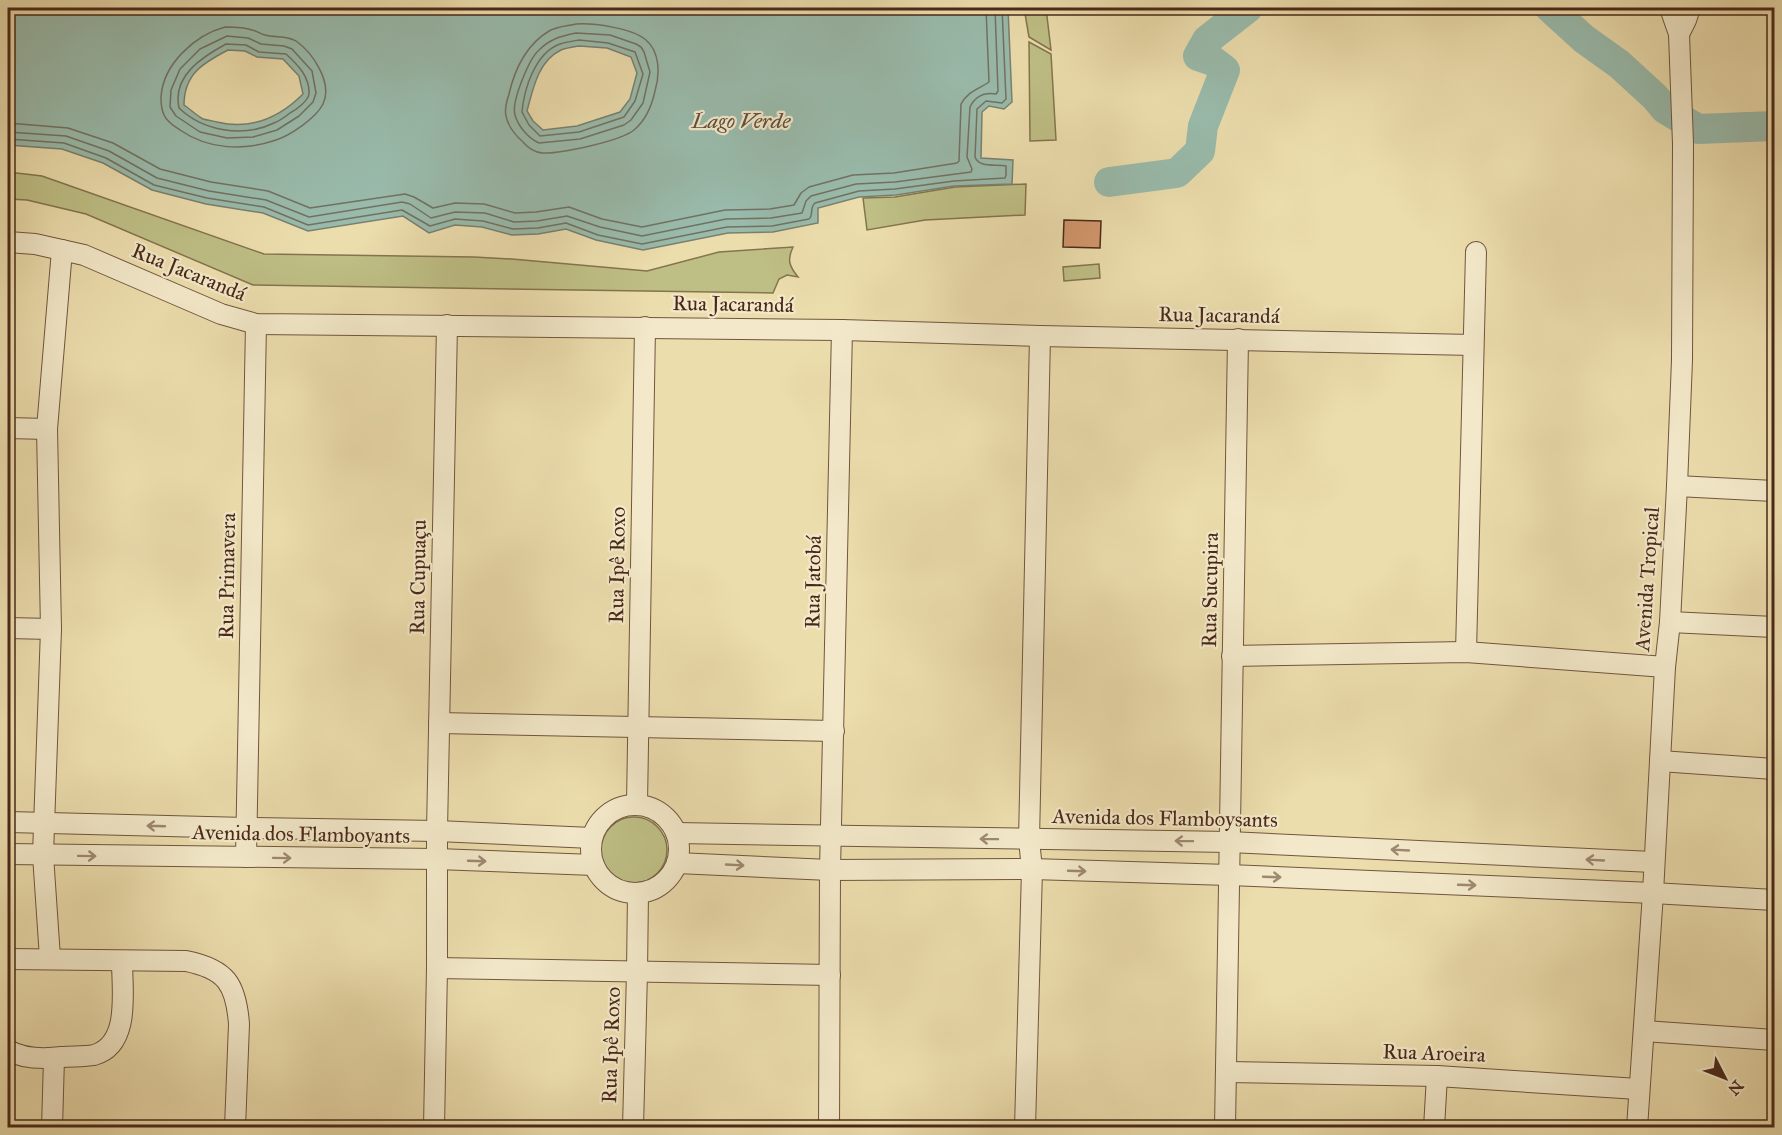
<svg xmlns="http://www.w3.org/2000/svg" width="1782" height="1135" font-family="'IM FELL Great Primer',serif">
  <rect width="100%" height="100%" fill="#ecddad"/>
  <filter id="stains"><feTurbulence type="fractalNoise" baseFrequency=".00333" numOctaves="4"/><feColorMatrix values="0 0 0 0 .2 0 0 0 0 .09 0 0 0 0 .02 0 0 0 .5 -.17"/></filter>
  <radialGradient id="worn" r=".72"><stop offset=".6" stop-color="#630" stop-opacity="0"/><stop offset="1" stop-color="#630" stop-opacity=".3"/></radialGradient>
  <!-- green -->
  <g fill="#bebf85" stroke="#84744f" stroke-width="1.5">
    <path d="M1024,8H1046L1051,50L1029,37Z"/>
    <path d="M1029,42L1051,54L1056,140L1030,141Z"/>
    <path d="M8,172L42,176L264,254L474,257L512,259L647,271L719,252L793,247C787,260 789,266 798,277L787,275L779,279L773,293L253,285L86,214L27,200L8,199Z"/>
    <path d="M1026,184L1025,215L925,220L867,230L863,198L895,197L955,187Z"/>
    <path d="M1099,264L1100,278L1064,281L1063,267Z"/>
    <circle cx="634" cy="850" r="33"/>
  </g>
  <!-- water -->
  <path fill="#99bbac" stroke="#798071" stroke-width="1.5" fill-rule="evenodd" d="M8,8H1008L1012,102L1004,109L989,106L982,112L981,158L1013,160L1012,184L954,186L896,195L859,197L818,208V223L773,232L728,233L643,250L596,240L566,229L538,234L512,235L482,227L455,225L429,233L403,216L308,231L263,213L206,204L152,190L103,163L62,149L8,145ZM579,46L607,48L631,57L637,73L630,99L620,112L577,126L543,130L533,121L527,111C533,89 538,61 561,50C566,48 573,47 579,46ZM228,50L245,51L257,57L283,59L299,76L303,94C279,118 250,130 217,122C213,121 207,120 203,119C196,115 190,109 184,105C184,74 203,63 228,50Z"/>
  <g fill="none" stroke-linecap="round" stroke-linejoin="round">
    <!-- shore -->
    <g stroke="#727262" stroke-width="1.5">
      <path d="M576,24C594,23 632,28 646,40C660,52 660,74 655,91C652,105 646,120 634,130C621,141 560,154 542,153C534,152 528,148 523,142C515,135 508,126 506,116C504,108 507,101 509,94C515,68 526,45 549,31C557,26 567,26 576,24Z"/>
      <path d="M225,27C234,27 244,27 252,30C257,31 261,34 265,35C275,38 287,35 296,41C313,53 333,83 323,104C316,118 291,135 276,140C244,151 209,150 180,130C174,126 167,122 164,115C161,109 161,103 161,97C163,64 195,35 225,27Z"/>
      <path d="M576,33L610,35L636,44L641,47L644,52L650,72L643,103L631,120L624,125L580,139L539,143C528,138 518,126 515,115C511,102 529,59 539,50C550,39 561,36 576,33Z"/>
      <path d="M227,36L248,38L261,44L284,46L292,49L312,71L316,93L313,102L299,116L277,130L253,137L227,138L200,132L176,116L170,107L171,90L180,69L200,49Z"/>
      <path d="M579,40L608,43L635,52L643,74L635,101L624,117L579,132L540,136L529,125L522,112C524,89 535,53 560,44C566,42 573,41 579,40Z"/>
      <path d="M226,44L246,45L259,52L286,54C298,65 310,77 309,94C308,101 296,110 290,113C285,117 279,121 274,123C243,138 203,131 179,108C172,76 202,57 226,44Z"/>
      <path d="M8,123L68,128L113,143L160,169L211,182L268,191L310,208L405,194L414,197L433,208L455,203L484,204L515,213L536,212L569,207L602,219L642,227L725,210L770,209L794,205L801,193L809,187L853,175L894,173L957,163L959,161L961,104C968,91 979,89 989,82L986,8"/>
      <path d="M8,132L66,136L109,151L157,178L209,191L266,200L309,217L402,202L410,204L431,218L455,212L485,213L514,222L537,221L567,216L600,227L642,236L726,219L771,218L802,213L806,201L811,196L856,184L895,182L971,172L972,169L967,157L970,107C975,97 984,92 996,94L998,91L995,8"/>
      <path d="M8,139L64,143L106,158L154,185L207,198L264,207L308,225L402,210L430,226L455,219L483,221L513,229L538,228L566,223L598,235L642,244L727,227L772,226L809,219C814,215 809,208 815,203L859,191L895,189L954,181L1005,178L1006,175V166C995,164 979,168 975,157L977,109L986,101L1002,103L1006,99L1002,8"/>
    </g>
    <!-- river -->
    <g stroke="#99bbac" stroke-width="30">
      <path d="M1550,8L1584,39L1619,64L1655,97L1665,109L1698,129L1774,126"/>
      <path d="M1109,182L1177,173L1200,151L1203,126L1225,70L1213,61L1198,56L1207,40L1248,8"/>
    </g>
  </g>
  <!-- building -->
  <path fill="#d2966c" stroke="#4a2819" stroke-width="1.5" d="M1064,220L1101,221L1100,248L1063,247Z"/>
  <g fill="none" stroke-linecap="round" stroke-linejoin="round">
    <!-- minor casing -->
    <g stroke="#72553e" stroke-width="22">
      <g id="minor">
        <path d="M1679,34L1686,20L1690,8"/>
        <path d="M8,242L35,244L84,255L221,314L256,324L842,330L1040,336L1473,345"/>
        <path d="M8,428L47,429"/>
        <path d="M1677,486L1774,491"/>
        <path d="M1670,622L1774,627"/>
        <path d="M8,628L51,629"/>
        <path d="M1466,652L1476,252"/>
        <path d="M1232,656L1466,652L1665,667"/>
        <path d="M439,723L834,731"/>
        <path d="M1660,761L1774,769"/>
        <path d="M637,804L645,327"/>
        <circle cx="635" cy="849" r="44"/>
        <path d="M8,822L247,828L437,831L592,838"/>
        <path d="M676,833L1229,842L1653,862"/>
        <path d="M8,854L437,859L594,865"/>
        <path d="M246,857L256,324"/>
        <path d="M677,863L830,870L1032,869L1229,875L1653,893L1774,900"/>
        <path d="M50,958L43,855L51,629L47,429L62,250"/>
        <path d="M8,959L186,961C226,969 236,984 239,1024L235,1128"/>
        <path d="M437,968L830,975"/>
        <path d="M1644,1031L1774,1040"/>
        <path d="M8,1050C23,1059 45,1059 62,1057C72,1056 84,1057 94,1055C131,1045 122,990 122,961"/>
        <path d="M1227,1072L1437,1076L1638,1089"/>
        <path d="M52,1128L54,1058"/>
        <path d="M434,1128L437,968V831L447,325"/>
        <path d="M633,1128L637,972L638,893"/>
        <path d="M829,1128L830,870L842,330"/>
        <path d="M1025,1128L1032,869L1029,840L1040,336"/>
        <path d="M1225,1128L1238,339"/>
        <path d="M1434,1128L1437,1076"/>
        <path d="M1637,1128L1653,893L1665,667L1670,622L1677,486L1682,360L1683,144L1679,34L1670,8"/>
      </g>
    </g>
    <!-- minor -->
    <use href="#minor" stroke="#f3e9ca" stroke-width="20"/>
  </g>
  <!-- one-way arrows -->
  <defs><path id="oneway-shaft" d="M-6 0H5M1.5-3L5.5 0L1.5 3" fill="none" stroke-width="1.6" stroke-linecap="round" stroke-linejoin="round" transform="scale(1.5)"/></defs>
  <g stroke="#9e8872">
    <use href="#oneway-shaft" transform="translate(156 826) rotate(-178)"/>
    <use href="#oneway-shaft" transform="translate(989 839) rotate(-179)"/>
    <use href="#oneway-shaft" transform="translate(1184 841) rotate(-179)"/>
    <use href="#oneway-shaft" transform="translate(1400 850) rotate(-177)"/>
    <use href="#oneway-shaft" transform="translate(87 856) rotate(1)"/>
    <use href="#oneway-shaft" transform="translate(282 858) rotate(1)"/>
    <use href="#oneway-shaft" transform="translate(1595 860) rotate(-177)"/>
    <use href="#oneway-shaft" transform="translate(477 861) rotate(2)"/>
    <use href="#oneway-shaft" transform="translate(735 865) rotate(3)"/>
    <use href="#oneway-shaft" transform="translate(1077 871) rotate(2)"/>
    <use href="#oneway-shaft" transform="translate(1272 877) rotate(2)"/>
    <use href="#oneway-shaft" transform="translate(1467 885) rotate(2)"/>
  </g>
  <g text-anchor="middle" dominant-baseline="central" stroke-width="4.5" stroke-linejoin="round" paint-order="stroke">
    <!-- street labels -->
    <g font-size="21" fill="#4a2819" stroke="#f3e9ca">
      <text transform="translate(189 272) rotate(22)">Rua Jacarandá</text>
      <text transform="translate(733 304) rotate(1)">Rua Jacarandá</text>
      <text transform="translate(1219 315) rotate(1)">Rua Jacarandá</text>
      <text transform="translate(617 565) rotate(-89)">Rua Ipê Roxo</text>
      <text transform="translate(227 576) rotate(-89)">Rua Primavera</text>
      <text transform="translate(418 577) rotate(-89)">Rua Cupuaçu</text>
      <text transform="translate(1647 579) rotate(-86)">Avenida Tropical</text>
      <text transform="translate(813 582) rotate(-89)">Rua Jatobá</text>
      <text transform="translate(1210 590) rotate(-89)">Rua Sucupira</text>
      <text transform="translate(1165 818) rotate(1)">Avenida dos Flamboysants</text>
      <text transform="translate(301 834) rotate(1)">Avenida dos Flamboyants</text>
      <text transform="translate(611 1045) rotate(-88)">Rua Ipê Roxo</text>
      <text transform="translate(1434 1053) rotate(2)">Rua Aroeira</text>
    </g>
    <!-- water labels -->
    <g font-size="22" font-style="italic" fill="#5e4d3e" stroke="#f3e9ca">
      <text x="741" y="120">Lago Verde</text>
    </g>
  </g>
  <!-- margin -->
  <rect width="1782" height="1135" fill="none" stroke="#ecddad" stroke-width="30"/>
  <rect x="9" y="9" width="1764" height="1117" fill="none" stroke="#4a2819" stroke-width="3"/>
  <rect x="15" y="15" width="1752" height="1105" fill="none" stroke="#4a2819" stroke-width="1.5"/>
  <!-- north arrow -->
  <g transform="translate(1725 1078) rotate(132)" stroke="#f3e9ca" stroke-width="4.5" paint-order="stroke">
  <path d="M0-4.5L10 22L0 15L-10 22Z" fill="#4a2819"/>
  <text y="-9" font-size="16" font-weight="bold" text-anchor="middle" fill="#4a2819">N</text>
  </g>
  <rect width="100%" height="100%" filter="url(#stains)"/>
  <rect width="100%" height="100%" fill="url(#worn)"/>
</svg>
